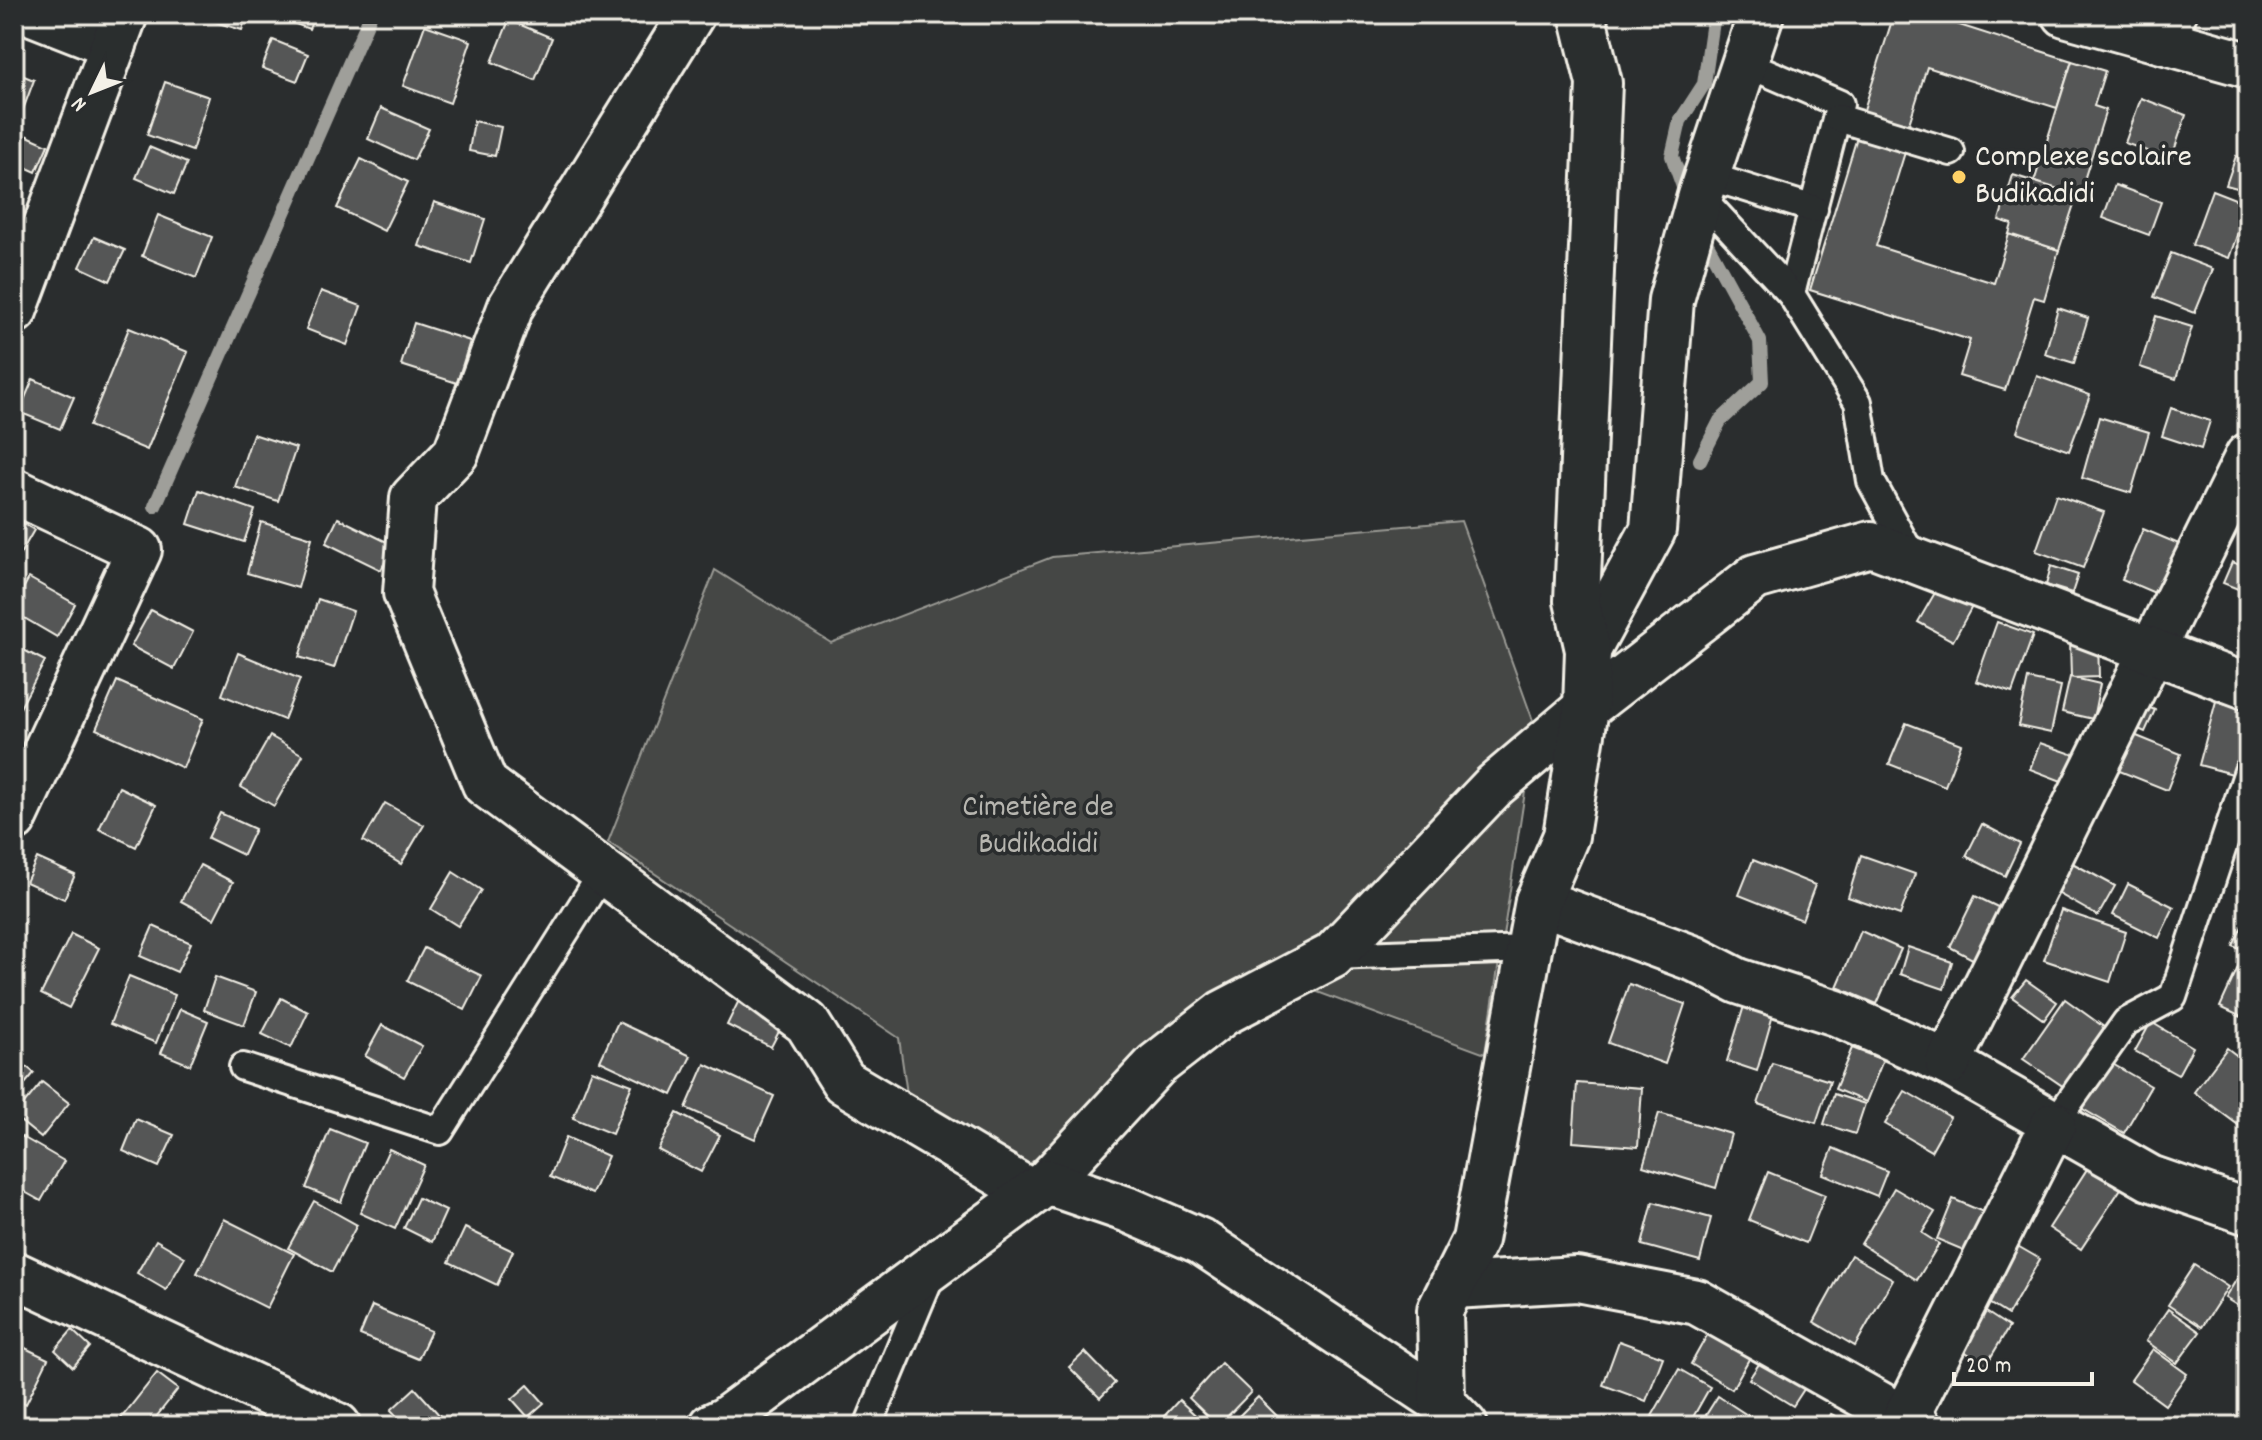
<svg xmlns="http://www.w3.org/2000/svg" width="2262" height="1440" font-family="Dekko,sans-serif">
  <rect width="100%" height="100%" fill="#2a2d2e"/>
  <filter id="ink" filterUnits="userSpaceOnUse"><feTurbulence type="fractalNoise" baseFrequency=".0125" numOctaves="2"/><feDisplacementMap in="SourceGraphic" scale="16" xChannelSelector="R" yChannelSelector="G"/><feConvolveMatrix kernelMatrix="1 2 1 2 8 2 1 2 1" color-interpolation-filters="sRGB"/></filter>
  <g filter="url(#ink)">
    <!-- green -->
    <path fill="#444645" stroke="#9c9c96" stroke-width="2" d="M1461,521L1535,726L1485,1054L1269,974L1203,1011L1025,1168L907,1094L899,1038L608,842L715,570L831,643L1052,557Z"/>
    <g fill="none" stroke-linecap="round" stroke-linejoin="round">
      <!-- stream -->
      <g stroke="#9f9f9a" stroke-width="14">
        <path d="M1688,201L1672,156L1680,121L1704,84L1714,14"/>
        <path d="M1700,231L1760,341L1762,382L1720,421L1700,460"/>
        <path d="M155,506L371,14"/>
      </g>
    </g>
    <!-- building -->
    <g fill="#555756" stroke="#f4f1e8" stroke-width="2">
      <path d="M206,14H247L242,30L205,19Z"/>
      <path d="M284,14H315L309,29L282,19Z"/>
      <path d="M1894,14H1925L2072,61L2057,108L1927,67L1907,130L1862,116Z"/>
      <path d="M509,20L552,38L535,80L492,62Z"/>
      <path d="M425,25L471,41L450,103L403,86Z"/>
      <path d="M273,40L308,54L297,81L262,68Z"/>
      <path d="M2072,61L2105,71L2094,106L2106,110L2079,196L2034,182Z"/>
      <path d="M14,72L34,80L18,123L14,122Z"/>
      <path d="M165,82L209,97L192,151L147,135Z"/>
      <path d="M2141,98L2186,115L2171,160L2125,143Z"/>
      <path d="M381,108L429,129L414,160L368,139Z"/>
      <path d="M474,121L501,127L495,156L469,151Z"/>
      <path d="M14,130L48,145L36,172L14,162Z"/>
      <path d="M1858,134L1906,149L1876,246L1994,283L2009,234L2059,250L2044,300L2034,297L2005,390L1959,376L1970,340L1810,290Z"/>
      <path d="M149,147L187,163L174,194L136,178Z"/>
      <path d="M2236,156L2248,160V191L2226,185Z"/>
      <path d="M361,159L408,182L384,231L337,208Z"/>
      <path d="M2013,175L2077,195L2059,250L2009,234L2012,224L1999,220Z"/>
      <path d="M2115,185L2161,202L2149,235L2103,218Z"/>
      <path d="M2212,190L2248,204L2229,258L2192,245Z"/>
      <path d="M434,202L485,219L471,263L419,246Z"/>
      <path d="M158,215L212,237L196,278L142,256Z"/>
      <path d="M94,237L125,250L110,281L80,267Z"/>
      <path d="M2171,253L2213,269L2195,313L2154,297Z"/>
      <path d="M321,291L361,306L347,345L306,329Z"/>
      <path d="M2058,308L2088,318L2074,363L2045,354Z"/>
      <path d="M2156,316L2192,327L2176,379L2140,367Z"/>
      <path d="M414,323L470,341L457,383L401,365Z"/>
      <path d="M129,328L188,352L147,450L89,426Z"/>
      <path d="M2037,376L2090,395L2069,451L2017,432Z"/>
      <path d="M33,379L74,397L60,429L19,412Z"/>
      <path d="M2171,408L2210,421L2201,449L2162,436Z"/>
      <path d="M2099,417L2149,432L2131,493L2082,478Z"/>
      <path d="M253,434L296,448L278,501L235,487Z"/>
      <path d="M199,490L255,510L244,542L188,524Z"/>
      <path d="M2056,495L2104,512L2083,568L2036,551Z"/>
      <path d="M14,518L34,530L14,565Z"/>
      <path d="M338,518L393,545L381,570L326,543Z"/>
      <path d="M261,522L312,538L298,588L247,573Z"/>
      <path d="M2143,529L2179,544L2157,594L2122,579Z"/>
      <path d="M2232,562L2248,568V593L2223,583Z"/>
      <path d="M2051,566L2078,575L2072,593L2046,585Z"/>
      <path d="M29,578L75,604L57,637L14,612V605Z"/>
      <path d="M1940,584L1974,603L1953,641L1918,622Z"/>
      <path d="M318,599L353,611L334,668L299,657Z"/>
      <path d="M151,610L193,632L174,669L131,646Z"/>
      <path d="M1997,622L2033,635L2012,693L1976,681Z"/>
      <path d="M2098,640L2099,677L2071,678L2070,641Z"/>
      <path d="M14,645L45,661L20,708L14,705Z"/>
      <path d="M238,653L300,679L284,720L222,695Z"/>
      <path d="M2070,677L2100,684L2093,719L2062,712Z"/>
      <path d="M2028,679L2061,686L2051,733L2018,726Z"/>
      <path d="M117,681L203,719L183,768L96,729Z"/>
      <path d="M2134,701L2155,710L2145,732L2125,723Z"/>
      <path d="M2216,701L2248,710V746L2240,776L2199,765Z"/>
      <path d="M1906,723L1961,744L1945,786L1889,764Z"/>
      <path d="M2122,730L2181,754L2167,790L2107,766Z"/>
      <path d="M270,736L303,755L274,806L241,787Z"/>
      <path d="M2040,743L2075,755L2064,782L2030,769Z"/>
      <path d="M119,787L156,805L136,847L99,829Z"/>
      <path d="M385,803L424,825L401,864L363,841Z"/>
      <path d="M220,813L255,829L243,855L208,838Z"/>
      <path d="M1982,824L2020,844L2005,876L1966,856Z"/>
      <path d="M1861,855L1915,874L1900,915L1848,897Z"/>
      <path d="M37,858L75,875L64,899L26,882Z"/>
      <path d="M2063,858L2115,886L2098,916L2047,887Z"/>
      <path d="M1753,860L1815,885L1802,920L1739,895Z"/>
      <path d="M200,865L233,882L214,919L181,901Z"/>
      <path d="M453,872L481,890L458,926L431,909Z"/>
      <path d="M2128,884L2174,907L2159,938L2113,915Z"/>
      <path d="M1975,896L2004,910L1978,962L1950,947Z"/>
      <path d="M2061,910L2126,932L2110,982L2044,960Z"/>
      <path d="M2248,913V953L2233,946Z"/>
      <path d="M153,926L191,943L177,972L140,956Z"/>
      <path d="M1861,931L1901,949L1877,1004L1837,987Z"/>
      <path d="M71,934L99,948L69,1008L41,994Z"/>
      <path d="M1908,947L1952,962L1944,989L1900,974Z"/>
      <path d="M424,948L482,976L465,1010L407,981Z"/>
      <path d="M2239,965L2248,969V1020L2220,1007Z"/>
      <path d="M129,976L175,995L156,1043L110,1024Z"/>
      <path d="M215,977L256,992L244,1025L204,1010Z"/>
      <path d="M2026,980L2057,1002L2044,1020L2012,997Z"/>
      <path d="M1629,984L1685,1004L1665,1064L1608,1043Z"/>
      <path d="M741,996L786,1018L771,1047L727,1025Z"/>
      <path d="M281,998L308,1012L291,1048L262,1034Z"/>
      <path d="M2065,999L2108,1030L2067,1089L2023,1059Z"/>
      <path d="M1744,1006L1773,1015L1757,1071L1727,1061Z"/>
      <path d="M180,1009L208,1021L190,1065L161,1053Z"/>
      <path d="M618,1022L691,1056L672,1095L600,1061Z"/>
      <path d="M2151,1022L2193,1047L2178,1075L2135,1051Z"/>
      <path d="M382,1025L422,1046L404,1077L365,1056Z"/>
      <path d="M1852,1048L1883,1060L1866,1102L1835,1089Z"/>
      <path d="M2227,1048L2248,1064V1118L2241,1127L2194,1092Z"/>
      <path d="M14,1056L34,1073L14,1097Z"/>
      <path d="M2102,1058L2151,1086L2124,1133L2076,1105Z"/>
      <path d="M1772,1063L1830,1081L1816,1123L1758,1104Z"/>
      <path d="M705,1064L774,1096L755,1139L686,1108Z"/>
      <path d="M592,1070L632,1085L612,1134L573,1118Z"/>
      <path d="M42,1082L69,1103L41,1138L14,1116Z"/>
      <path d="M1577,1083L1642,1088L1638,1147L1573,1142Z"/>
      <path d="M1905,1091L1950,1117L1931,1151L1885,1124Z"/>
      <path d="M1834,1094L1865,1104L1855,1134L1824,1124Z"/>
      <path d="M677,1113L720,1135L701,1172L658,1150Z"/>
      <path d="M1659,1113L1731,1134L1716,1188L1643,1166Z"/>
      <path d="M136,1119L174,1135L159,1167L123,1151Z"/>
      <path d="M330,1129L365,1143L341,1202L306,1188Z"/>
      <path d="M14,1132L64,1161L41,1201L14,1186Z"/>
      <path d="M566,1137L608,1156L592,1194L550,1177Z"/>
      <path d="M1833,1148L1887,1171L1877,1196L1823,1174Z"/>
      <path d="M389,1149L424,1165L395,1229L360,1213Z"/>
      <path d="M2089,1166L2122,1187L2081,1249L2049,1228Z"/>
      <path d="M1768,1172L1825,1195L1806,1243L1749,1220Z"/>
      <path d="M1894,1188L1935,1212L1922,1233L1939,1244L1917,1280L1861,1244Z"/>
      <path d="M418,1198L446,1211L432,1242L404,1228Z"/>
      <path d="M1953,1199L1995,1217L1980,1257L1937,1239Z"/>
      <path d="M314,1201L357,1225L332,1272L288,1248Z"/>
      <path d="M1653,1202L1711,1218L1700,1261L1642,1245Z"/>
      <path d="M224,1219L294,1254L267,1308L197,1273Z"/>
      <path d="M465,1228L513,1251L497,1285L449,1262Z"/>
      <path d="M2002,1237L2040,1259L2008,1315L1971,1292Z"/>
      <path d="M156,1240L185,1257L166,1290L137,1273Z"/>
      <path d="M1851,1255L1893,1279L1855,1346L1814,1322Z"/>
      <path d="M2248,1261V1312L2225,1298Z"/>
      <path d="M2194,1265L2228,1287L2202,1327L2168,1305Z"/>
      <path d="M372,1306L431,1331L418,1359L360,1335Z"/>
      <path d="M1980,1308L2009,1327L1986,1365L1956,1346Z"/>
      <path d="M2168,1309L2200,1332L2177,1363L2146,1341Z"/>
      <path d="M1711,1328L1753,1352L1732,1389L1691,1364Z"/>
      <path d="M72,1330L90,1347L73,1367L55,1350Z"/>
      <path d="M1619,1341L1663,1357L1646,1401L1603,1385Z"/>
      <path d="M21,1346L48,1359L26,1404L14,1398V1360Z"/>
      <path d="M2153,1349L2187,1374L2165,1405L2131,1380Z"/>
      <path d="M1085,1352L1115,1383L1100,1398L1069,1367Z"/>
      <path d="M1767,1352L1810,1380L1793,1406L1749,1379Z"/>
      <path d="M1221,1363L1251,1392L1218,1426L1189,1398Z"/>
      <path d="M1679,1369L1710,1387L1688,1426H1671L1652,1416Z"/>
      <path d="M157,1373L178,1389L149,1426H115Z"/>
      <path d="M528,1385L544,1403L528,1417L512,1399Z"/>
      <path d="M415,1388L442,1418L434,1426H406L391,1410Z"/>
      <path d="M1718,1396L1764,1426H1699Z"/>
      <path d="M1258,1397L1283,1422L1279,1426H1229Z"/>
      <path d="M1179,1400L1204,1423L1155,1426Z"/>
      <path d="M1831,1414L1855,1426H1825Z"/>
    </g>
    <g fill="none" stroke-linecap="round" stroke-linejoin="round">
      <!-- lane casing -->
      <g stroke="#f4f1e8" stroke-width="32">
        <g id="lane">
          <path d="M2172,44L2183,14"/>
          <path d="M1745,63L1840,104L1791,294"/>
          <path d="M1838,118L1951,152"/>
          <path d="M1708,176L1814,209"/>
          <path d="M1700,196L1791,294L1858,402L1871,481L1914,560"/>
          <path d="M1332,956L1529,949"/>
          <path d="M243,1067L440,1131L603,872"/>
          <path d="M2053,1125L2126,1022L2173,997L2248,771"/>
          <path d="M868,1426L933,1270"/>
        </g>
      </g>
      <!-- street casing -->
      <g stroke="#f4f1e8" stroke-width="50">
        <g id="street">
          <path d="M35,14L114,45"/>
          <path d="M692,14L511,306L456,453L413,498L406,593L485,784L807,1023L844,1082L1032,1193"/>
          <path d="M2065,14L2248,65"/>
          <path d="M14,311L125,14"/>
          <path d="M14,491L139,550L14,819"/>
          <path d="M1588,650L1653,530L1671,300L1700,196L1761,14"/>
          <path d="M1538,901L1695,959L1738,981L1836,1013L1948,1063L2150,1178L2248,1212"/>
          <path d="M1948,1063L2248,456"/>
          <path d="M1047,1182L1156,1065L1223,1013L1332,956L1494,786L1586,708L1755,577L1871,544L2248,687"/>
          <path d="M14,1274L338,1426"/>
          <path d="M1453,1286L1577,1279L1697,1302L1918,1426"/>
          <path d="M1905,1419L2053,1125"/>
          <path d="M712,1426L725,1420L1047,1182L1129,1210L1200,1241L1442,1402"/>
          <path d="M1465,1426L1442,1402L1440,1310L1475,1240L1538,901L1566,836L1586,708L1588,650L1577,601L1599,83L1582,14"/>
        </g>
      </g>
      <!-- lane -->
      <use href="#lane" stroke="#2a2d2e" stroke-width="26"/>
      <!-- street -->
      <use href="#street" stroke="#2a2d2e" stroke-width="44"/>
    </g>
  </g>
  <!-- markers -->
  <circle fill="#ffd166" stroke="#2a2d2e" stroke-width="3" cx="1959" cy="177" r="8"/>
  <g text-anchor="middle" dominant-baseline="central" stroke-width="7" stroke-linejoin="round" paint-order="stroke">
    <!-- poi labels -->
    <g font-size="32" fill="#f4f1e8" stroke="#2a2d2e" text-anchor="start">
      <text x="1975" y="159">Complexe scolaire<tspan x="1975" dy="37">Budikadidi</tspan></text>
    </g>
    <!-- park labels -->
    <g font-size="32" fill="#b6b5af" stroke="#2a2d2e">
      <text x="1038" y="809">Cimetière de<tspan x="1038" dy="37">Budikadidi</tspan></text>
    </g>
  </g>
  <!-- margin -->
  <rect width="2262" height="1440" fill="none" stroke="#2a2d2e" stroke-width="48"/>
  <rect x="24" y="24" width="2214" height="1392" fill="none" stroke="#f4f1e8" stroke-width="3" filter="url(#ink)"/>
  <!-- north arrow -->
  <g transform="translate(92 92) rotate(227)" stroke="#2a2d2e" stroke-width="6" paint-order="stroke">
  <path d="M0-6L14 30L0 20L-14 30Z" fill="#f4f1e8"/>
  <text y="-12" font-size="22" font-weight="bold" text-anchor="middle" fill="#f4f1e8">N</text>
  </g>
  <!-- scale -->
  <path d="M1954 1372v12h138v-12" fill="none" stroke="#f4f1e8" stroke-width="4"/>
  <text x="1966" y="1372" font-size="24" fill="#f4f1e8" stroke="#2a2d2e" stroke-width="6" paint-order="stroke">20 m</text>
</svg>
